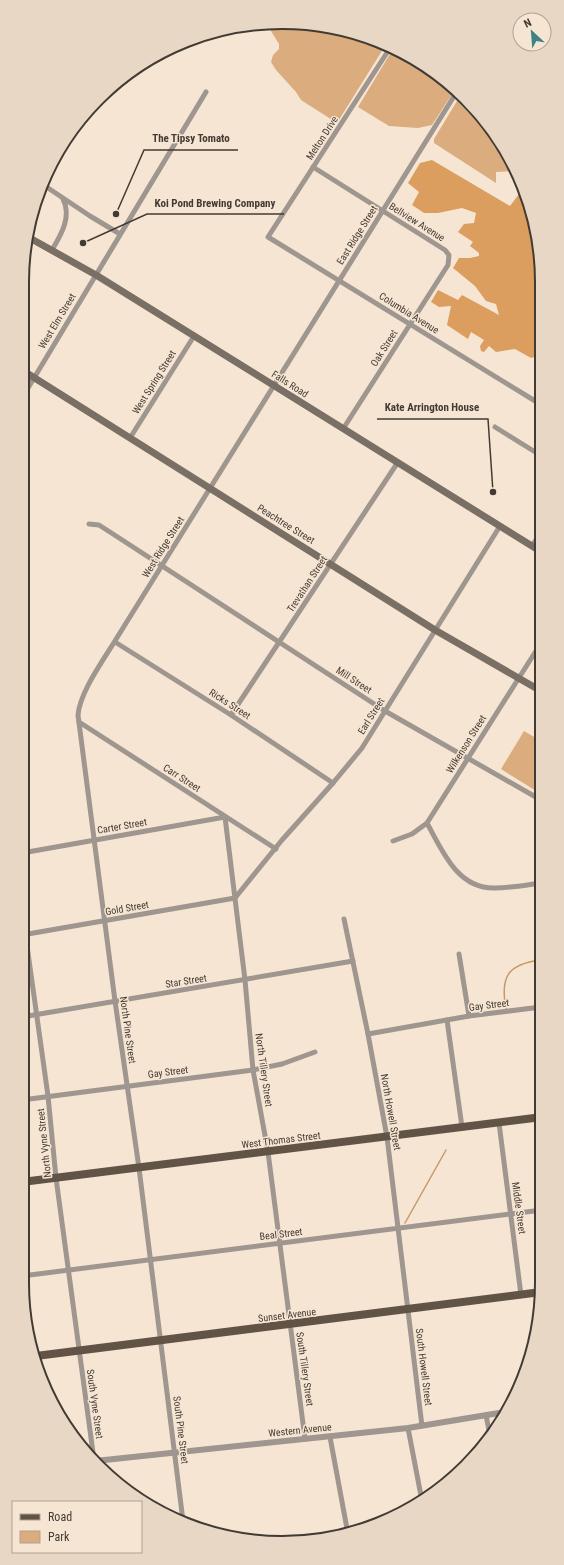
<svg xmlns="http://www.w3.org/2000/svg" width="564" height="1565" font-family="'Roboto Condensed',sans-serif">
  <rect width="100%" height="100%" fill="#f7e5d3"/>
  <!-- green -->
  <g fill="#daac7e">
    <path d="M268,26L349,31L385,46L337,123L301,100L296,92L276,70L271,62L273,55L279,49V44Z"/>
    <path d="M393,49L412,57L454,91L432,125L418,128L389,126L358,107Z"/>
    <path d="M460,96L477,110L515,167L516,171L496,172V183L434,143V139Z"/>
    <path d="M524,731L541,741V794L501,769Z"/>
    <path d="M22,947L26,978L22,979Z"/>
  </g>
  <!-- forest -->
  <path fill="#db9e5e" d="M432,160L510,206L522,190L540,248V355L531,358L515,349L496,352L489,346L484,352L481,351L480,346L484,340L471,332L468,339L447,325L451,306L439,307L431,302L438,290L458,300L462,295L499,315L496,304L486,301L475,286L453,268L459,258H470L479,256V253L470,246L473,242L458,232L464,224L474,223L476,213L462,208L438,213H424L412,205L419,192L408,183L420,163Z"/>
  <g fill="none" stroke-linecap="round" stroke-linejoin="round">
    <!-- stream -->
    <g stroke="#c69968" stroke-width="1.5">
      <path d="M506,1010C500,977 507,964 541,960"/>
      <path d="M405,1223L446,1150"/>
    </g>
    <!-- minor -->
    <g stroke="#9e968f" stroke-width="5">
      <path d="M390,48L268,237L540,404"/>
      <path d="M313,167L445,250L449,255L448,265L343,429"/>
      <path d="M45,186L90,216L120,234"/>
      <path d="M52,250C61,235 72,217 63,199"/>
      <path d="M22,398L206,92"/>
      <path d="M495,427L540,455"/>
      <path d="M130,438L194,336"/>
      <path d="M89,524L99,525L113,534L385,711L541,800"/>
      <path d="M532,546L540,534"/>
      <path d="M115,642L231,715L333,783"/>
      <path d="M231,715L398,462"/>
      <path d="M79,722L276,849"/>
      <path d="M427,823C442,850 457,889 495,888C510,888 526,885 541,883"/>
      <path d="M393,841L412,834L427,823L541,643"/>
      <path d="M22,853L225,817L245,980L253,1070L268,1152L305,1439"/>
      <path d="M22,910L48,1096L56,1178L94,1460"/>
      <path d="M344,919L368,1034L387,1137L422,1426"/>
      <path d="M22,935L235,898L282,840L333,783L362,748L500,526"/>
      <path d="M459,954L469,1016"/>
      <path d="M22,1017L353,961"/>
      <path d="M447,1020L462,1127"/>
      <path d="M368,1034L469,1016L541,1007"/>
      <path d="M22,1100L253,1070L282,1064L315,1052"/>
      <path d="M499,1123L521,1295"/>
      <path d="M22,1276L542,1210"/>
      <path d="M486,1415L490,1436"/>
      <path d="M408,1428L422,1501"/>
      <path d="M330,1437L348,1534"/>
      <path d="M183,1521L139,1168L115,1001L78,715C80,691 105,658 118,636L456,93"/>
    </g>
    <!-- tertiary -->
    <path stroke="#9e968f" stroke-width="6" d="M95,1461L408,1428L505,1412"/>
    <!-- secondary -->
    <g stroke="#7a6f64" stroke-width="7">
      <path d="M28,237L96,275L540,551"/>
      <path d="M22,370L435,630L541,691"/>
    </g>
    <!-- primary -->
    <g stroke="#615447" stroke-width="8">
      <path d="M22,1182L542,1117"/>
      <path d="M36,1356L541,1292"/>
    </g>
  </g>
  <g text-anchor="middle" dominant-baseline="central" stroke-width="3" stroke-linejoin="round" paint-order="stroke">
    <!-- street labels -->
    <g font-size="10" fill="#423b34" stroke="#f7e5d3">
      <text transform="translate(322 138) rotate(-57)">Melton Drive</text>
      <text transform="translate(417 222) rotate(32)">Bellview Avenue</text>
      <text transform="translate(357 235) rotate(-58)">East Ridge Street</text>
      <text transform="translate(409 313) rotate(32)">Columbia Avenue</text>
      <text transform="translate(57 321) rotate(-59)">West Elm Street</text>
      <text transform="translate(384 348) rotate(-58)">Oak Street</text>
      <text transform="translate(154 382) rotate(-58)">West Spring Street</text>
      <text transform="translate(290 384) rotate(32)">Falls Road</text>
      <text transform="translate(286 524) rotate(32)">Peachtree Street</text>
      <text transform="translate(163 547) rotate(-58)">West Ridge Street</text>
      <text transform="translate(307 584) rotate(-57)">Trevathan Street</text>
      <text transform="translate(354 680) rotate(33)">Mill Street</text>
      <text transform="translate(230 704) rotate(33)">Ricks Street</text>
      <text transform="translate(371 716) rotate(-58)">Earl Street</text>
      <text transform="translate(466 744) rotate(-58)">Wilkenson Street</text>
      <text transform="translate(182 778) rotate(33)">Carr Street</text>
      <text transform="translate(122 826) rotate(-10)">Carter Street</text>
      <text transform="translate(127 908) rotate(-10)">Gold Street</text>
      <text transform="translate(186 981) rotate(-9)">Star Street</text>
      <text transform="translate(489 1005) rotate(-7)">Gay Street</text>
      <text transform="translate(128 1030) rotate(82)">North Pine Street</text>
      <text transform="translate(264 1070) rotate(82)">North Tillery Street</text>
      <text transform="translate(168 1072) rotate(-7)">Gay Street</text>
      <text transform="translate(391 1112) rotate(80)">North Howell Street</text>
      <text transform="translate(281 1140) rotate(-7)">West Thomas Street</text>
      <text transform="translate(44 1143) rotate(-96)">North Vyne Street</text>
      <text transform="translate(519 1208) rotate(82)">Middle Street</text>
      <text transform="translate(281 1234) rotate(-7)">Beal Street</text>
      <text transform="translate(287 1315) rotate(-7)">Sunset Avenue</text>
      <text transform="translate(424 1367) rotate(83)">South Howell Street</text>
      <text transform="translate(305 1369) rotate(82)">South Tillery Street</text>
      <text transform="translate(95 1404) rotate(82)">South Vyne Street</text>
      <text transform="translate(181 1430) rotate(83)">South Pine Street</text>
      <text transform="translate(300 1430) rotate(-6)">Western Avenue</text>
    </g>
  </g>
  <!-- crop -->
  <path d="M0 0H564V1565H0ZM282 29H282A253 253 0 0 1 535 282V1283A253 253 0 0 1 282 1536H282A253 253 0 0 1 29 1283V282A253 253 0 0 1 282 29Z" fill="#e9d7c6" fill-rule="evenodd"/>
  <path fill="none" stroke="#423b34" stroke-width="2" d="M282 29H282A253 253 0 0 1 535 282V1283A253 253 0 0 1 282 1536H282A253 253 0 0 1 29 1283V282A253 253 0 0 1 282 29Z"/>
  <!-- callouts -->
  <path fill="none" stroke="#423b34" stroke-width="1.5" d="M116 214L144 150H238M83 243L147 214H284M493 492L488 419H377"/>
  <g fill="#423b34" stroke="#f7e5d3" stroke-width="1.5">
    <circle cx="116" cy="214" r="4"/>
    <circle cx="83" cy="243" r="4"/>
    <circle cx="493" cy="492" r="4"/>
  </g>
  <g font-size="11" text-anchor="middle" font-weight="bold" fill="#423b34" stroke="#f7e5d3" stroke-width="3" stroke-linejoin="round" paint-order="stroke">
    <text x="191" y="142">The Tipsy Tomato</text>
    <text x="215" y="207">Koi Pond Brewing Company</text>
    <text x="432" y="411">Kate Arrington House</text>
  </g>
  <!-- legend -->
  <rect x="12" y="1501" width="130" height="52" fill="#f7e5d3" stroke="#afa193"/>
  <rect x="20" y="1514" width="20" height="6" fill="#615447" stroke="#afa193"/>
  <text x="48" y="1521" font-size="12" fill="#423b34">Road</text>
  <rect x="20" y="1531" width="20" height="12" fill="#daac7e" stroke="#afa193"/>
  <text x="48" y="1541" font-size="12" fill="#423b34">Park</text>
  <!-- north arrow -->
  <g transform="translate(532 32) rotate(334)"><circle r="19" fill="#f7e5d3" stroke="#afa193"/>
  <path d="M0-3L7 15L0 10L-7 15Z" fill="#3c8484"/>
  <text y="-6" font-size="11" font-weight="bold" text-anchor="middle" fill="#423b34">N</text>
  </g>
</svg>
